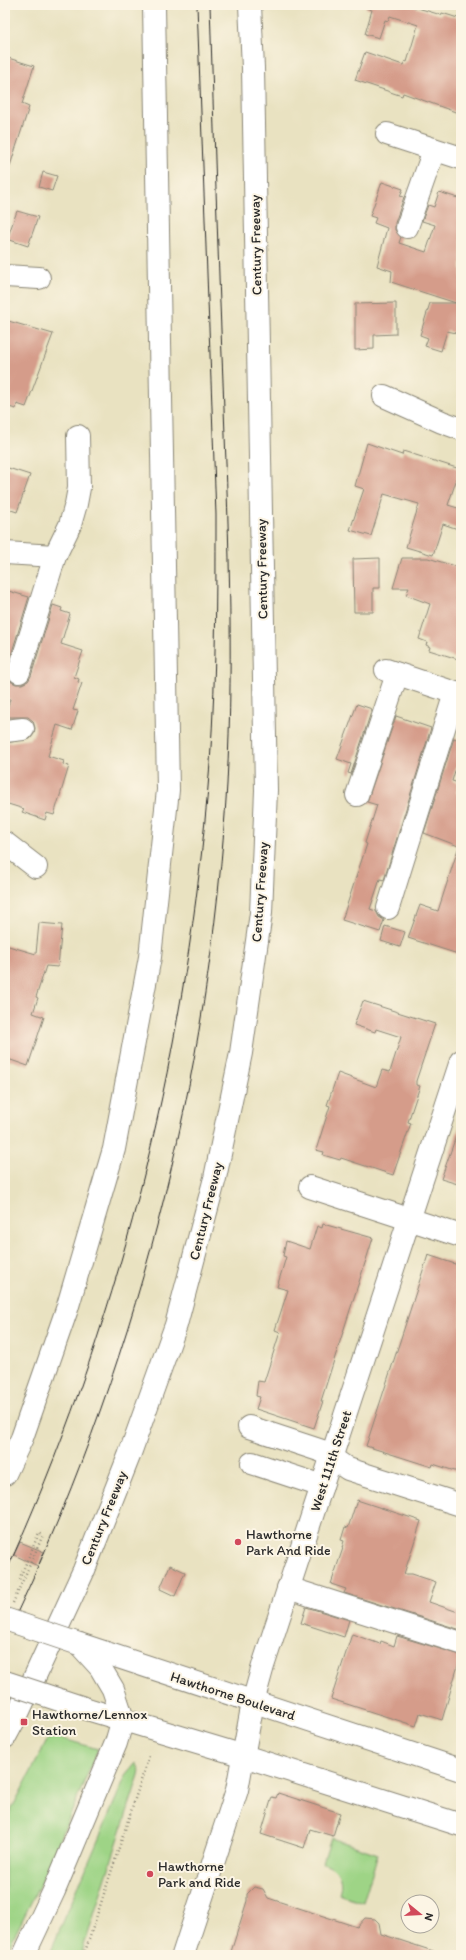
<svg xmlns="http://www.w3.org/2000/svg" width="466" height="1960" font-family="Itim,sans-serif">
  <rect width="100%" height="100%" fill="#fcf5e5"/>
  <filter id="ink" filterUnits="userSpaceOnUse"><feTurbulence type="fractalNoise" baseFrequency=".025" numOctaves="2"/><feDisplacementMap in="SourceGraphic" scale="8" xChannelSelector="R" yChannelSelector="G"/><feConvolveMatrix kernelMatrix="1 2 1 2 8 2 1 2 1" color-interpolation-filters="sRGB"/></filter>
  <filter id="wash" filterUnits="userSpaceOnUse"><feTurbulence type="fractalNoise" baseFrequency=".012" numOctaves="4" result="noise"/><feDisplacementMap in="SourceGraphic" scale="16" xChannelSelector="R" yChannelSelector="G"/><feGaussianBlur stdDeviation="0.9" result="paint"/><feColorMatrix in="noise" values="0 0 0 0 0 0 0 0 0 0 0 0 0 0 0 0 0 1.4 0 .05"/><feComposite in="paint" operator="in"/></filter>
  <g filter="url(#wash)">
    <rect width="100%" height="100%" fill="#e9e2c1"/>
    <!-- green -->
    <g fill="#9ed486" stroke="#648058">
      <path d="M50,1735L98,1749L49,1866L5,1955V1822Z"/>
      <path d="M136,1763L140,1770L139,1775L81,1955H49L126,1775Z"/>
      <path d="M331,1838L378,1854L363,1902L339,1894C344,1880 338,1867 323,1863Z"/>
    </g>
    <g id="blocks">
      <!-- building -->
      <g fill="#d59c8a">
        <path d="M366,5H408L441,15L442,13L461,19V114L403,93L402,96L355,80L365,52L403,65L405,61L407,62L418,25L390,16L388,21L385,20L379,38L365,34L372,10L366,8Z"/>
        <path d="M5,57L34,66L22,104L29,107L8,172L5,171Z"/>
        <path d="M43,172L57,176L52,191L39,187Z"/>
        <path d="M382,182L403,189L400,196L404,197L395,223V230L401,237L399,243L426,252L435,225L422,221L428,205L434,207L439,192L461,199V334L447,331L441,351L425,346L428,338L420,335L430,303H456L391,282L392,271L377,266L387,228L374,223L376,218L370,216Z"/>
        <path d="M17,211L38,217L28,246L7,239Z"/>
        <path d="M396,303V334L374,335V349L355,350V304Z"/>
        <path d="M5,320L53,334L26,407L17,404L16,409L5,406Z"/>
        <path d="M367,443L402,455L403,451L460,469L448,505L461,509V530L443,524L433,555L406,547L419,504L384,494L371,536L350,530L364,489L355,486Z"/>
        <path d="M5,467L30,475L17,512L5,508Z"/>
        <path d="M380,558V588H373V612H354L353,559Z"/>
        <path d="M402,558H428L461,568V583L456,599L461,600V660L429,650L430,647L426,645L427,642L419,639L430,604L406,595L409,588H393Z"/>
        <path d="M5,590L29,597L7,668V675L10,681L16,684H22L28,681L31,676L53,605L62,608L61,611L70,614L61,644L83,651L74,677L79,679L78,682L82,683L73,710L78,711L72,730L57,725L48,756L64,761L63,764L69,766L54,815L47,813L45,820L22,812L24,809L5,803V743L30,739L34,734L35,728L33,721L28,717H5L10,699L5,698Z"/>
        <path d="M357,704L372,709L351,774L348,773L351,764L337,759Z"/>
        <path d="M396,716L431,728L384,880L380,879L370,909L376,911L379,917L384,920L380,932L342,920L367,844L365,843L377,805L367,802Z"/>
        <path d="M454,738L461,741V751L452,781L459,783L456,793L461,794V847L424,833Z"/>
        <path d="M458,849H461V943L458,954L408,938L420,905L438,911Z"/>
        <path d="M39,923L62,925L58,967L46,966L36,997L38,998L33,1013L44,1017L28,1066L5,1058V945L36,954Z"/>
        <path d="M385,926L405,932L400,947L381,941Z"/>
        <path d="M363,1001L435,1024L416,1081V1085L420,1086L408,1122L411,1123L393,1175L341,1158L340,1160L323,1155L324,1152L316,1150L330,1106L327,1105L338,1073L376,1087L382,1070L390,1072L401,1037L376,1029L375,1032L354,1025Z"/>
        <path d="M459,1128H461V1185L441,1179Z"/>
        <path d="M323,1224L373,1238L321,1401H323L314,1428L256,1409L260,1397L256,1396L258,1381L264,1382L280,1332L275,1330L288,1290L277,1287L286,1257L283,1256L286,1241L310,1249L317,1226L322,1228Z"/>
        <path d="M428,1255L461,1266V1473L433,1464L432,1467L366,1446Z"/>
        <path d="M357,1500L421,1521L404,1574H412L436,1582L429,1602L461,1613V1630L344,1593L346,1589L331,1584L343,1548H342L344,1541L341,1540L345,1527L348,1528Z"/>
        <path d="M20,1542L44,1552L38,1566L14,1555Z"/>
        <path d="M170,1565L185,1572L175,1596L160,1589Z"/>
        <path d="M306,1607L349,1620L344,1637L301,1623Z"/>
        <path d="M352,1634L380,1644L381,1641L394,1646L397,1636L461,1655L442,1720L420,1713L416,1726L331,1699Z"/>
        <path d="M278,1793L340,1813L333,1836L310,1829L304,1848L261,1834L272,1797L276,1798Z"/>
        <path d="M254,1887L263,1889L268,1898L357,1927L365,1918L375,1919L379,1923L381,1934L436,1952L435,1955H230L247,1901V1894Z"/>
      </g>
    </g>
  </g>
  <g filter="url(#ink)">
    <use href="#blocks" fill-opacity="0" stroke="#8a8676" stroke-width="1"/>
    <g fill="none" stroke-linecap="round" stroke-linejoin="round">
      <!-- minor casing -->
      <g stroke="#8a8676" stroke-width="24">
        <g id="minor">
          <path d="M387,134L461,158"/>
          <path d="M407,227L434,150"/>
          <path d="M5,276L39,278"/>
          <path d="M384,396L442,422L461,429"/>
          <path d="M5,553L55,556"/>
          <path d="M386,670L461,695"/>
          <path d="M19,672L55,556L70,525L76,504L79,488L78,436"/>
          <path d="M5,731L23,729"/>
          <path d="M357,795L397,674"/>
          <path d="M5,843L36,867"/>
          <path d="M388,908L455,693"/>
          <path d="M310,1187L461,1236"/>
          <path d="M249,1427L322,1451L348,1469L461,1505"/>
          <path d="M252,1463L322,1486"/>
          <path d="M288,1588L461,1643"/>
          <path d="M183,1955L237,1790L253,1702L263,1666L461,1061"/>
        </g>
      </g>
      <!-- major casing -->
      <g stroke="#8a8676" stroke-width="24">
        <g id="major">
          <path d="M79,1644L461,1770"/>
          <path d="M87,1709L244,1756L461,1825"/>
        </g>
      </g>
      <!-- highway casing -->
      <g stroke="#8a8676" stroke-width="24">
        <g id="highway">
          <path d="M5,1474L22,1438L67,1309L114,1149L150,957L168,790L154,5"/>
          <path d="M5,1737L18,1713L84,1570L129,1456L176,1325L215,1178L241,1053L261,913L266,790L253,68L250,5"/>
          <path d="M24,1955L54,1891L116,1743L123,1719L113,1689L100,1667L79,1644"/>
        </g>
      </g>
      <!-- path -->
      <g stroke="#8a8676" stroke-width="2.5" stroke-dasharray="1 3" stroke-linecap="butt">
        <path d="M13,1603L43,1535L39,1533L18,1582"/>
        <path d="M84,1955L149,1756"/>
      </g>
      <!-- minor -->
      <use href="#minor" stroke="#fff" stroke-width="22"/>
      <!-- major -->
      <use href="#major" stroke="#fff" stroke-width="22"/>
      <!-- highway -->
      <use href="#highway" stroke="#fff" stroke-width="22"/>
      <!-- tram -->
      <g stroke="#2b2b2b" stroke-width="1">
        <path d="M5,1574C117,1330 183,1065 207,799C216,704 216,610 216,515L197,5"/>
        <path d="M5,1638C134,1373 210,1078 227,784C234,650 228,516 223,382C218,256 214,131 210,5"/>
      </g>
      <!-- major-bridge casing -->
      <g stroke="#8a8676" stroke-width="24" stroke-linecap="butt">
        <g id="major-bridge">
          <path d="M5,1619L79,1644"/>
          <path d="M5,1682L87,1709"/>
        </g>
      </g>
      <!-- major-bridge -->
      <use href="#major-bridge" stroke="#fff" stroke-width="22"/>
    </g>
  </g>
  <!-- markers -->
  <g fill="#d1495b" stroke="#fcf5e5" stroke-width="1.5">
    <circle cx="238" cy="1542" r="4"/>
    <rect x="20" y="1718" width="8" height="8" rx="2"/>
    <circle cx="150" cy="1874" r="4"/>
  </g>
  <g text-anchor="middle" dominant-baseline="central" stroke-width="4" stroke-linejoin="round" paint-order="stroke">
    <!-- street labels -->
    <g font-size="14" fill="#2b2b2b" stroke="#fcf5e5">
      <text transform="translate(256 245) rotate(-91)">Century Freeway</text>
      <text transform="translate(262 569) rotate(-91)">Century Freeway</text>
      <text transform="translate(260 892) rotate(-86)">Century Freeway</text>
      <text transform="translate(206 1211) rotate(-76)">Century Freeway</text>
      <text transform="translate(331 1461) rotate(-72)">West 111th Street</text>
      <text transform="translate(104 1518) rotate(-68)">Century Freeway</text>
      <text transform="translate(233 1696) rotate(18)">Hawthorne Boulevard</text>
    </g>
    <!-- poi labels -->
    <g font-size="14" fill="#2b2b2b" stroke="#fcf5e5" text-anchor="start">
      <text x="246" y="1534">Hawthorne<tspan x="246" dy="16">Park And Ride</tspan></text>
      <text x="32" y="1714">Hawthorne/Lennox<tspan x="32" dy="16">Station</tspan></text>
      <text x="158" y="1866">Hawthorne<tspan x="158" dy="16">Park and Ride</tspan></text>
    </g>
  </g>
  <!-- margin -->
  <rect width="466" height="1960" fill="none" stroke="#fcf5e5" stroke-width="20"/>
  <!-- north arrow -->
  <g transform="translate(420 1914) rotate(108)"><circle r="19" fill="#fcf5e5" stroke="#a8a49b"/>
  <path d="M0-3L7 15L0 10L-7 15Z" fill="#d1495b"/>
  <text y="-6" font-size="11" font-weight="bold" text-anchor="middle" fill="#2b2b2b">N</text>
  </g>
</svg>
